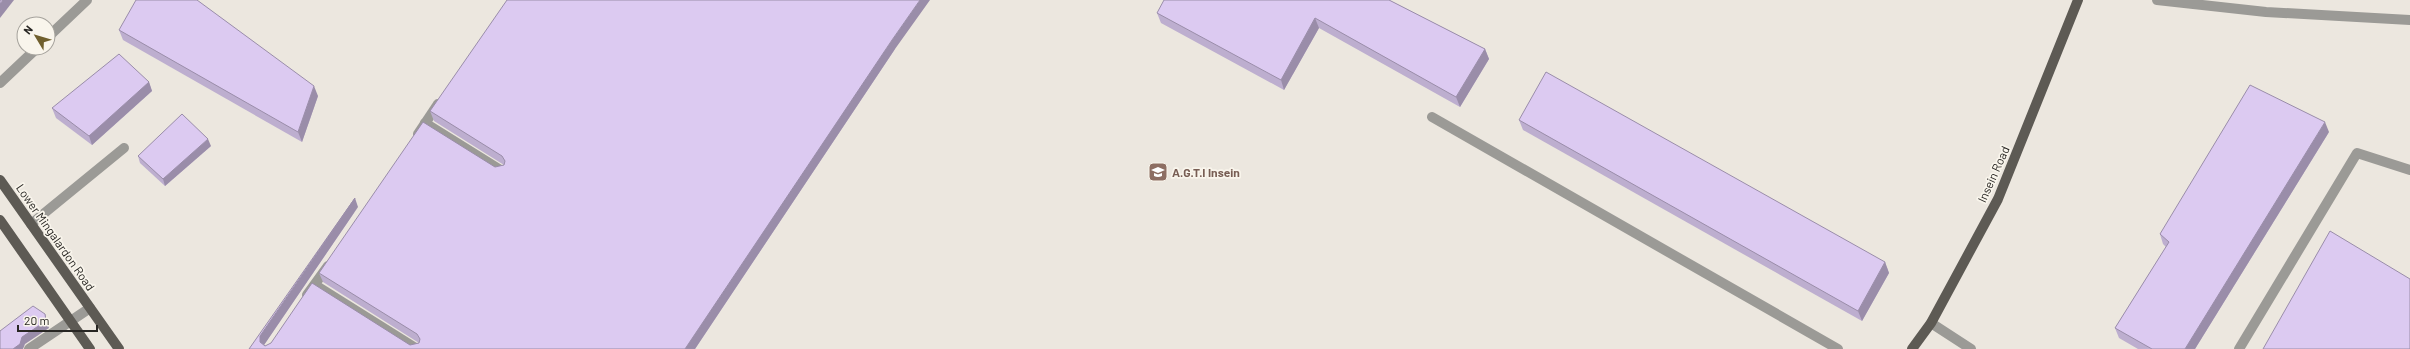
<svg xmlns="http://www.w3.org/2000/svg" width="2410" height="349" font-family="Barlow,sans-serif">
  <rect width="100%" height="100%" fill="#ece7df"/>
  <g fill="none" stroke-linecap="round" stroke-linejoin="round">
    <!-- minor -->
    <g stroke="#9b9a96" stroke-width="10">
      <path d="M2157,0L2266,12L2410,20"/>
      <path d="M48,37L87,0"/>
      <path d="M0,83L37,48"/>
      <path d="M1432,117L1838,349"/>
      <path d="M425,123L502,171"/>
      <path d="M418,134L438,104"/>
      <path d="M31,224L124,148"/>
      <path d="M315,285L417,349"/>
      <path d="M307,295L328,266"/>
      <path d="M1931,323L1971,349"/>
      <path d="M29,349L90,308"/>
      <path d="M2239,349L2357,153L2410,170"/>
    </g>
    <!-- major -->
    <g stroke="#5d5a54" stroke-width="10">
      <path d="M0,180L119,349"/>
      <path d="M0,220L90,349"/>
      <path d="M1912,349L1931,323L1998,199L2078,0"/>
    </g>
  </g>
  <!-- wall -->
  <g fill="#bdaecf">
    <path d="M1389,0L1485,49L1489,59L1460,107L1319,28L1284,90L1161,23L1157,13Z"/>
    <path d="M119,30L318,96L302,142L123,40Z"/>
    <path d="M895,49L695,349H249L358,207L264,345L265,346L410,345L419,343L323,282L319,273L495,167L504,165L434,121L430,111Z"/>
    <path d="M149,82L152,91L92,145L56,118L52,108Z"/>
    <path d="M1519,120L1885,262L1889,273L1862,321L1523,130Z"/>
    <path d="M2329,132L2195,349H2138L2119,338L2115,328L2166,247L2163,244L2160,234Z"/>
    <path d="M211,146L165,186L140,163L138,156Z"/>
  </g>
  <!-- shaded-wall -->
  <g fill="#9a8da9">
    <path d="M3,0H14L0,18V4Z"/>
    <path d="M920,0H930L895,49L695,349H685L892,40Z"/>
    <path d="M1315,18L1319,28L1284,90L1281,80Z"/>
    <path d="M1485,49L1489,59L1460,107L1456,97Z"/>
    <path d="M149,82L152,91L92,145L89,136Z"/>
    <path d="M314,86L318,96L302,142L298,132Z"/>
    <path d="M2325,122L2329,132L2195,349H2185Z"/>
    <path d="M208,139L211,146L165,186L163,179Z"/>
    <path d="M355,198L358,207L264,345L260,342V336Z"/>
    <path d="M1885,262L1889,273L1862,321L1858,311Z"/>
    <path d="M45,314L49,328L25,344L23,349H13L22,337Z"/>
  </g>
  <!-- building -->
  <g fill="#dccaf1" stroke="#9a8da9">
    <path d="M0,0H3L0,4Z"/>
    <path d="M136,0H197L314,86L298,132L119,30Z"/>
    <path d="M507,0H920L892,40L685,349H249L355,198L260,336V342L265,346L271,343L312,283L410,345L419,343L420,339L417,334L319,273L423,122L495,167L504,165L505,161L502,156L430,111Z"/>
    <path d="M1164,0H1389L1485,49L1456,97L1315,18L1281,80L1157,13Z"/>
    <path d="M119,54L149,82L89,136L52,108Z"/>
    <path d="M1546,72L1885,262L1858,311L1519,120Z"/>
    <path d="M2250,85L2325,122L2185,349H2152L2115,328L2169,242L2160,234Z"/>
    <path d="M182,114L208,139L163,179L138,156Z"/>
    <path d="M2330,231L2410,279V349H2263Z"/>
    <path d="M33,306L45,314L46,321L22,337L20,344L13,349H0V331Z"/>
  </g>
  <!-- icons -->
  <defs>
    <g id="university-square" transform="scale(1)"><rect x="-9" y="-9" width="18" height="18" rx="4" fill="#8d6e63" stroke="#f9f5ec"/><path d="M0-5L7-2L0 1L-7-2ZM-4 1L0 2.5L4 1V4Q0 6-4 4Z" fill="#fff"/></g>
  </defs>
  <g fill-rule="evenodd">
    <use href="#university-square" x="1158" y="172"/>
  </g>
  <g text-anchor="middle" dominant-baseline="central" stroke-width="3.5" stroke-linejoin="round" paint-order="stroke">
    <!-- education labels -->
    <g font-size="12" font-weight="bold" fill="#785e54" stroke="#f9f5ec" text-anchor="start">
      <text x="1172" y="172">A.G.T.I Insein</text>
    </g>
    <!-- street labels -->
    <g font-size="12" fill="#282623" stroke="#f9f5ec">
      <text transform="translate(1993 174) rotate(-66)">Insein Road</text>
      <text transform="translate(56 237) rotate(55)">Lower Mingalardon Road</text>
    </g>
  </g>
  <!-- north arrow -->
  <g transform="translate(36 36) rotate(308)"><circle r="19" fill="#f9f5ec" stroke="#a5a29c"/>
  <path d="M0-3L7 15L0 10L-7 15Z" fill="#705f2d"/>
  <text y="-6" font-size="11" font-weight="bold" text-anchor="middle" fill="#282623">N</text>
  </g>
  <!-- scale -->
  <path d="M18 325v6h79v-6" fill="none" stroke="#282623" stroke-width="2"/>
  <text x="24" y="325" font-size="12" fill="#282623" stroke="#f9f5ec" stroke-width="3" paint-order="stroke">20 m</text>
</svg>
